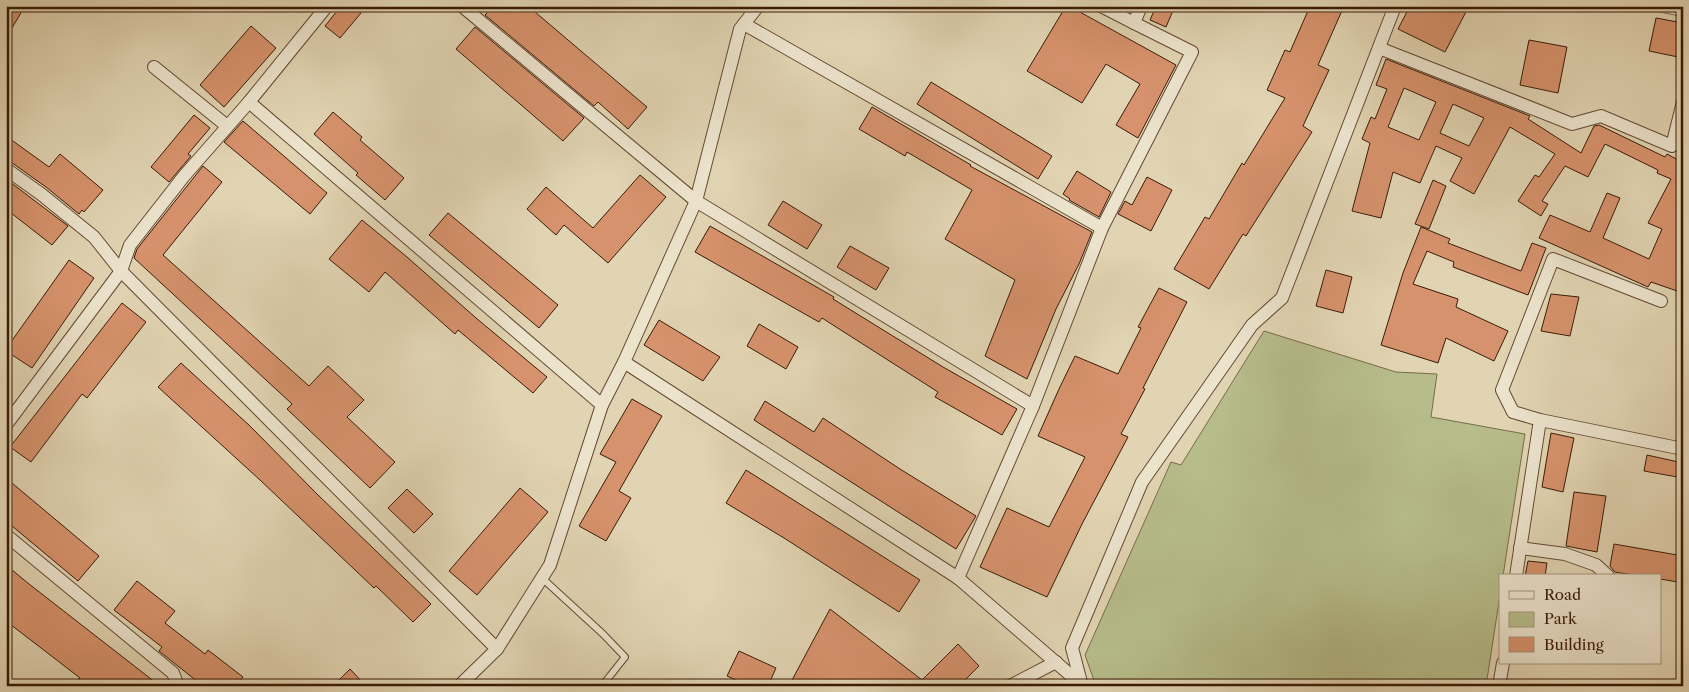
<svg xmlns="http://www.w3.org/2000/svg" width="1689" height="692" font-family="'Libre Caslon Text',serif">
  <rect width="100%" height="100%" fill="#e1d4b2"/>
  <filter id="stains"><feTurbulence type="fractalNoise" baseFrequency=".004" numOctaves="4"/><feColorMatrix values="0 0 0 0 .2 0 0 0 0 .09 0 0 0 0 .02 0 0 0 .5 -.17"/></filter>
  <radialGradient id="worn" r=".72"><stop offset=".6" stop-color="#630" stop-opacity="0"/><stop offset="1" stop-color="#630" stop-opacity=".3"/></radialGradient>
  <!-- green -->
  <path fill="#b6bc8a" stroke="#786c48" d="M1264,331L1396,372L1437,374L1431,417L1525,434L1503,576H1500V595L1486,686H1096L1085,655L1171,462L1181,465Z"/>
  <!-- building -->
  <g fill="#d6926c" stroke="#3a1b07" fill-rule="evenodd">
    <path d="M6,6H25L6,38Z"/>
    <path d="M341,6H352L361,13L340,38L325,26Z"/>
    <path d="M493,6H528L647,107L628,129L598,102L594,106L485,15Z"/>
    <path d="M1066,6H1069L1176,65L1138,138L1116,125L1140,84L1106,64L1082,103L1027,71Z"/>
    <path d="M1156,6H1175L1166,27L1150,20Z"/>
    <path d="M1310,6H1344L1318,65L1329,70L1303,126L1312,132L1246,236L1243,234L1209,289L1174,269L1205,217L1209,219L1242,163L1244,165L1285,98L1267,90L1285,50L1290,52Z"/>
    <path d="M1410,6H1469L1445,52L1398,29Z"/>
    <path d="M1656,18L1683,23V58L1649,51Z"/>
    <path d="M251,26L276,48L224,107L200,85Z"/>
    <path d="M475,27L584,118L563,141L456,49Z"/>
    <path d="M1529,40L1567,47L1558,93L1520,85Z"/>
    <path d="M1386,59L1530,116L1528,119L1581,153L1594,126L1599,125L1665,157L1667,154L1680,161L1683,156V262L1679,273L1683,274V293L1651,282L1648,287L1539,238L1550,215L1590,232L1607,193L1620,198L1603,238L1649,259L1662,229L1648,223L1671,179L1657,173L1658,170L1605,144L1588,177L1565,166L1542,201L1548,204L1541,216L1518,201L1535,175L1539,177L1555,154L1510,127L1474,194L1450,181L1462,158L1436,146L1420,183L1393,172L1381,218L1352,211L1370,143L1362,139L1371,117L1375,119L1387,89L1376,85ZM1404,88L1436,102L1419,140L1388,127ZM1453,104L1484,118L1469,146L1440,133Z"/>
    <path d="M931,82L1052,156L1038,179L917,104Z"/>
    <path d="M872,107L971,165L970,166L1092,232L1079,264L1056,309L1027,379L985,356L1015,280L945,239L972,190L907,152L905,156L859,129Z"/>
    <path d="M333,112L362,137L360,140L404,178L385,200L356,175L358,173L314,134Z"/>
    <path d="M194,115L210,128L188,154L191,156L169,182L151,167Z"/>
    <path d="M243,121L327,193L310,214L224,142Z"/>
    <path d="M6,136L49,167L60,154L103,190L84,212L82,210L79,214L46,187L11,162L6,161Z"/>
    <path d="M203,166L222,182L163,255L309,386L328,366L364,400L347,417L395,462L370,488L287,409L292,404L134,258L137,249Z"/>
    <path d="M1077,171L1111,192L1099,217L1069,200L1070,199L1063,194Z"/>
    <path d="M640,175L666,197L608,263L564,225L556,235L527,209L546,187L593,228Z"/>
    <path d="M1147,177L1172,190L1151,231L1118,214L1125,201L1132,205Z"/>
    <path d="M6,179L68,226L52,245L6,209Z"/>
    <path d="M1433,180L1446,186L1429,229L1415,224Z"/>
    <path d="M783,201L822,225L807,249L768,225Z"/>
    <path d="M448,213L558,305L539,328L429,235Z"/>
    <path d="M362,220L407,257L476,318L547,377L533,393L458,330L455,334L385,272L369,292L329,259Z"/>
    <path d="M710,226L834,297L833,299L943,367L1017,409L1002,435L935,397L938,392L822,318L819,322L695,252Z"/>
    <path d="M1421,227L1450,239L1448,243L1521,271L1532,243L1546,248L1528,295L1453,267L1454,262L1427,251L1413,284L1458,299L1456,307L1508,331L1494,361L1446,338L1438,363L1381,345L1403,273Z"/>
    <path d="M850,246L889,268L876,290L837,267Z"/>
    <path d="M69,260L94,278L32,368L6,351V349Z"/>
    <path d="M1326,270L1352,277L1343,313L1316,306Z"/>
    <path d="M1159,288L1187,302L1143,388L1145,389L1121,434L1128,437L1082,524L1047,597L980,567L1007,508L1049,527L1085,457L1038,436L1059,389L1075,356L1118,374L1141,328L1138,327Z"/>
    <path d="M1551,294L1579,297L1570,336L1541,331Z"/>
    <path d="M122,303L146,322L87,398L82,394L31,462L10,447Z"/>
    <path d="M659,320L720,357L703,381L644,345Z"/>
    <path d="M759,324L798,347L786,369L747,346Z"/>
    <path d="M181,363L250,426L317,494L431,604L413,622L376,586L374,588L260,480L158,387Z"/>
    <path d="M632,399L662,416L619,491L631,498L606,541L579,526L616,462L600,454Z"/>
    <path d="M765,401L814,432L823,418L900,469L976,516L956,549L754,420Z"/>
    <path d="M1551,433L1574,438L1563,492L1542,487Z"/>
    <path d="M1647,455L1683,463V478L1644,471Z"/>
    <path d="M746,470L920,580L899,612L784,538L726,503Z"/>
    <path d="M6,478L99,556L78,581L6,521Z"/>
    <path d="M520,488L548,512L477,595L449,571Z"/>
    <path d="M407,489L433,514L414,533L388,508Z"/>
    <path d="M1574,492L1606,496L1597,552L1566,546Z"/>
    <path d="M1614,544L1683,556L1678,582L1660,579V576H1639L1615,572L1610,566Z"/>
    <path d="M1528,561L1547,563L1545,576H1525Z"/>
    <path d="M6,565L29,584L160,686H73L80,678L6,621Z"/>
    <path d="M137,581L175,611L165,623L205,654L208,650L243,677L236,686H203L159,651L162,647L114,610Z"/>
    <path d="M830,609L922,680L958,644L979,666L959,686H798L791,682Z"/>
    <path d="M739,651L776,668L768,686H749L727,676Z"/>
    <path d="M350,669L366,686H333Z"/>
  </g>
  <g fill="none" stroke-linecap="round" stroke-linejoin="round">
    <!-- lane casing -->
    <g stroke="#644932" stroke-width="8">
      <path id="lane" d="M542,578L603,634L625,657L602,686"/>
    </g>
    <!-- street casing -->
    <g stroke="#644932" stroke-width="14">
      <g id="street">
        <path d="M462,6L696,201L1033,406"/>
        <path d="M1101,6L1134,23"/>
        <path d="M1663,6L1683,10"/>
        <path d="M744,24L1102,228"/>
        <path d="M1379,48L1572,124L1601,116L1672,146L1683,102"/>
        <path d="M154,67L227,126"/>
        <path d="M249,102L602,405"/>
        <path d="M6,169L41,194L94,237L121,271L497,649"/>
        <path d="M624,362L958,578L1082,685"/>
        <path d="M1540,420L1683,449"/>
        <path d="M6,425L121,271L130,245L184,176L249,102L327,6"/>
        <path d="M6,535L173,673L178,686"/>
        <path d="M1520,548L1565,554L1596,565L1608,576"/>
        <path d="M1516,576L1540,420L1513,412L1502,390L1553,259L1661,301"/>
        <path d="M958,578L1033,406L1102,228L1192,52L1134,23L1141,6"/>
        <path d="M459,686L497,649L550,565L602,405L624,362L696,201L740,29L758,6"/>
        <path d="M1010,686L1056,662"/>
        <path d="M1082,686L1072,648L1142,482L1252,325L1282,298L1395,6"/>
        <path d="M1499,686L1503,663"/>
      </g>
    </g>
    <!-- lane -->
    <use href="#lane" stroke="#ece3cd" stroke-width="6"/>
    <!-- street -->
    <use href="#street" stroke="#ece3cd" stroke-width="12"/>
  </g>
  <!-- margin -->
  <rect width="1689" height="692" fill="none" stroke="#e1d4b2" stroke-width="25"/>
  <rect x="8" y="8" width="1674" height="677" fill="none" stroke="#3a1b07" stroke-width="2.5"/>
  <rect x="12" y="12" width="1664" height="667" fill="none" stroke="#3a1b07"/>
  <!-- legend -->
  <rect x="1499" y="574" width="162" height="90" fill="#ece3cd" stroke="#a5937e"/>
  <rect x="1509" y="591" width="25" height="8" fill="#ece3cd" stroke="#a5937e"/>
  <text x="1544" y="600" font-size="15" fill="#3a1b07">Road</text>
  <rect x="1509" y="612" width="25" height="15" fill="#b6bc8a" stroke="#a5937e"/>
  <text x="1544" y="624" font-size="15" fill="#3a1b07">Park</text>
  <rect x="1509" y="637" width="25" height="15" fill="#d6926c" stroke="#a5937e"/>
  <text x="1544" y="650" font-size="15" fill="#3a1b07">Building</text>
  <rect width="100%" height="100%" filter="url(#stains)"/>
  <rect width="100%" height="100%" fill="url(#worn)"/>
</svg>
